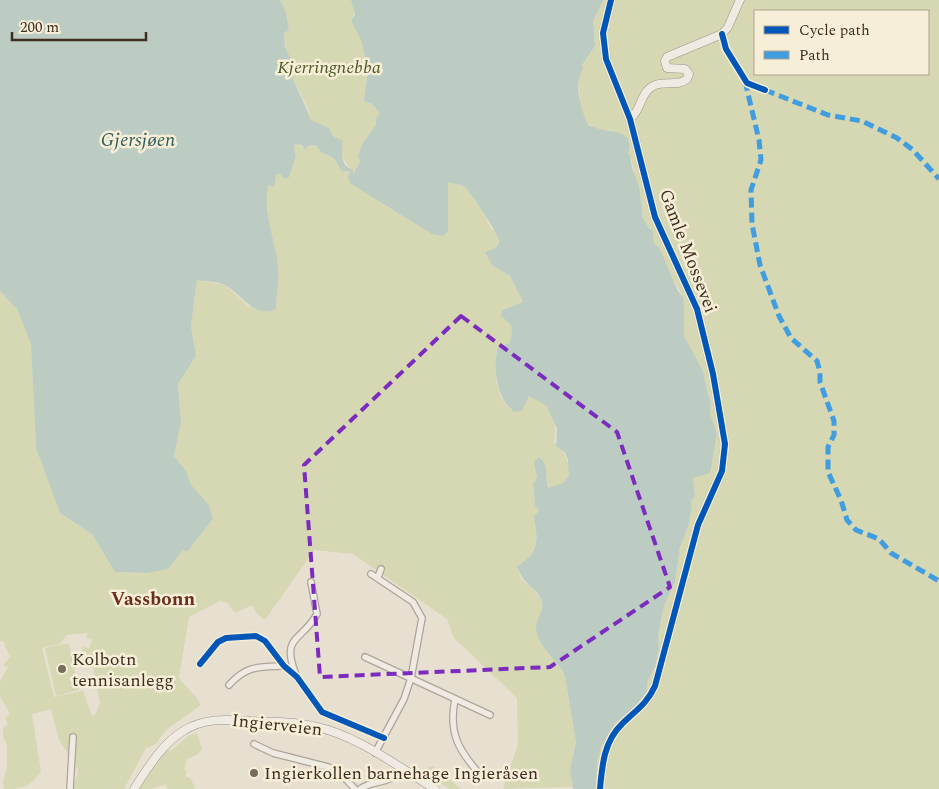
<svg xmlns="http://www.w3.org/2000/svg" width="939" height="789" font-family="Spectral,serif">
  <rect width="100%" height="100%" fill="#e7e0d1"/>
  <!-- green -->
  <g fill="#d6d7b3" fill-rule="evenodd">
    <path d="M280,0H351C356,7 355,14 351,21L361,40L369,73L367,77L364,101L372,104L380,114L376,125L363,143L360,162L354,175L342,156L340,140L333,136L323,125H318L311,120L308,108L288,69L284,33L289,30L286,12Z"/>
    <path d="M603,0H939V789H596L597,760L601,747L615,723L633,709L647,691V683L655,666L659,650L658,635L664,606L675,582L680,547L688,527L692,508L691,501L695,496L693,478L715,442L717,433L710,414L711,402L708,395L703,371L684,336L683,297L654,244L653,230L649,229L645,223L631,159L613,131L597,129L586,123L580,104L579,84V75L583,68L582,65L595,46L593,22ZM755,11H928V74H755Z"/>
    <path d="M296,143L307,149L308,146L316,145L321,152L334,158L342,172L350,171L351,184L432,234L448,231V182L463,186L481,205L490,227L497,233L499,243L493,250L492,265L510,276L523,302L503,309V319L511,322L513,327L510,343L497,348L496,351V381L501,398L511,410L522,411L529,396C549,397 559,425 554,442C563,450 576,469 566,481C563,485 553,486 548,488C544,477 551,467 540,457L536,459L537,477L533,486L535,506L539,512C534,536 542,552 517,566L521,579L534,590L541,600L542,612L536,626L543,644L565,676L576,742L570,770L574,787L503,789L518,744L517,698L454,638L447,619L353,554L314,550L265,620L257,614L252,605L235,613L228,603L220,601L189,617L179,677C185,688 196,694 201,705L166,730L155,745L146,748L124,789H72C73,781 78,778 78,770L59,740L51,709L32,714L41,772C29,787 23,789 4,789L3,781L7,768V745L3,737V728L8,724L5,718L10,714L0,696V681L8,667L3,665L10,657L3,641H0V291L17,309L31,344L36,447L60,513L92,534L115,572L148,573L168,569L183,550L187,552L213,519L191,485L186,471L174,456L181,422L178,384L196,356L191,326L197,280L225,285L248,306L276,309C276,294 280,281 278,266C276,242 261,207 269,185L274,186L276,175L290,172L296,155L294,149ZM88,633L86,638L92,640L89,648L83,647L82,650V653L91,658L100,703L95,715L92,716L83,691L54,697L42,648L60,644L67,635Z"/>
    <path d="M69,643L79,690L56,696L45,648Z"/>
    <path d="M197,733L202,749L197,755L187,759L184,770H187L185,776L190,778L196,789H168L166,784L151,789H138L168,749L171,751L188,736Z"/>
    <path d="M433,766L461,789H450L419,770Z"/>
  </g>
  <!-- water -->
  <path fill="#bcccc2" d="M0,0H280L286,12L289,30L284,33L285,47L291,60L287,62L288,69L290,70C295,87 305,102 311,120L329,128L333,136L343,141C342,151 339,165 353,170V175L360,162L358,155L363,143L376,125V118L380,114L372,104L364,101L367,77L369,73L361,40L351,21L355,14L351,0H603L593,22L595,46L582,65L583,68C573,85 581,109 588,125C592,126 596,128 599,129C614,133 635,130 628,154L630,155L632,168L639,186L643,217L649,229L653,230L654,244L659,247L678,291L683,297L684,305V336L703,371L708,395L711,402L710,414L717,433L710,473L693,478L695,496L691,501L692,508L688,527L680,547L675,582L664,606L658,635L659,650L655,666L647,683V691L633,709L615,723L601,747L597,761L596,789H573L570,770L576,742L565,676C558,660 536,646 536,626C537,617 545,611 541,600C537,587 523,586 517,566C540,553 538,539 534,516L539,511L535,506L533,485L537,477L534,462L539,457C551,465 544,477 548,488L563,483L569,476L568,460L565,453L556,446L557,429L547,406L529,396L522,411L514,412C495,396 494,371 497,348L510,343C512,328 516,326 501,317L502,310L523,302L510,276L492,265L485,252C491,250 498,249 499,241C499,235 471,191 463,186C460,184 452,184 448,182V231L443,236L432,234L351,184L348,178L350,171L342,172L334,158L321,152L316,145L308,146L306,150L302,145L295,144L294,149L296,155L289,177L285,179L280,174L276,175L274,187L269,185C261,207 276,242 278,266C280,281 276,294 276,309C254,319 241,294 225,285C218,282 205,281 197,280L191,326L196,356L178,384L181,422L174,456L186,471L191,485L209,505L213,519L187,552L183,550L168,569L148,573L115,572L92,534L60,513L36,448L31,344L17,309L0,291Z"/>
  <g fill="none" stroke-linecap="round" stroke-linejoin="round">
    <!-- minor casing -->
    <g stroke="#ada599" stroke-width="8">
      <g id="minor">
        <path d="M722,34L726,49L747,83L765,90"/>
        <path d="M371,574L413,602L422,618L411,678L404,699L375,753"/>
        <path d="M378,577L381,569"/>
        <path d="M365,657L490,715"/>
        <path d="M200,664L218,642L226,638L256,636L265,641L284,666L297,677L322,712L384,738"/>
        <path d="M296,675C280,635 302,642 317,614L311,582"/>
        <path d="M229,685C247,665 259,667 284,666"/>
        <path d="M455,699C448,734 459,751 482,777"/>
        <path d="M254,744L273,753L328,767L342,775L355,789"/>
        <path d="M70,789L73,737"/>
        <path d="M360,789C376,778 387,787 400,769"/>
      </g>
    </g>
    <!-- secondary casing -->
    <g stroke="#9c958a" stroke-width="9">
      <g id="secondary">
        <path d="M630,119C641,111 640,93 653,86C664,80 678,87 687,79L689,74L685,69L667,68L665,61L667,57L722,34L728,27L740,0"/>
        <path d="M134,789C147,769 162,744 183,731C204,718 225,719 249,721C270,722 293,721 313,726C357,735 397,766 435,789"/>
        <path d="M600,789C602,766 604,741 622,724C635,711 647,704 655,686L698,525L722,471L725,444L713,374L697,309L655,217L630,119L606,59L603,33L611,0"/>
      </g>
    </g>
    <!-- minor -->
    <use href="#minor" stroke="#efebe3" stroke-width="5.5"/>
    <!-- secondary -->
    <use href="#secondary" stroke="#efebe3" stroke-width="8"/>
    <!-- quiet -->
    <g stroke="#3f9de0" stroke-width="5" stroke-dasharray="10 5" stroke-linecap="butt">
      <path d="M745,81L759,140L761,160L751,190L752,224L760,265L779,316L791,338L817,361L820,372V382L834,421V435L828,447V472L841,500L847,520L856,530L879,539L891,553L939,581"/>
      <path d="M765,90L828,115L862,121L897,138L913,150L939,179"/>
    </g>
    <!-- cycleway casing -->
    <g stroke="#f7eed8" stroke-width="9">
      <g id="cycleway">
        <path d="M722,34L726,49L747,83L765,90"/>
        <path d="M200,664L218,642L226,638L256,636L265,641L284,666L297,677L322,712L384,738"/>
        <path d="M600,789C602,766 604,741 622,724C635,711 647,704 655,686L698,525L722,471L725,444L713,374L697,309L655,217L630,119L606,59L603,33L611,0"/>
      </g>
    </g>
    <!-- cycleway -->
    <use href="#cycleway" stroke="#0057b8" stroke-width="6"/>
  </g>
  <!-- marked area -->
  <path fill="none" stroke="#7b2cbf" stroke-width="4" stroke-dasharray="10 6" stroke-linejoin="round" d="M461,316L617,432L670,587L550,667L320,677L304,465Z"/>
  <!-- markers -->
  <g fill="#786c5e" stroke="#f7eed8" stroke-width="2">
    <circle cx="62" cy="669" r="5"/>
    <circle cx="254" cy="773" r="5"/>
  </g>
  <g text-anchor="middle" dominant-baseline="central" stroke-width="5" stroke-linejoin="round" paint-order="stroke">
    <!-- park labels -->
    <g font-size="18" font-style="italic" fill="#4d5a26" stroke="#f7eed8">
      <text x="329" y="67">Kjerringnebba</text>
    </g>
    <!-- street labels -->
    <g font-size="18" fill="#3d2e20" stroke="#f7eed8">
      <text transform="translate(688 251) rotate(69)">Gamle Mossevei</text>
      <text transform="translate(277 725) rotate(6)">Ingierveien</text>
    </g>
    <!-- poi labels -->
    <g font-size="18" fill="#3d2e20" stroke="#f7eed8" text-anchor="start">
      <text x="72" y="659">Kolbotn<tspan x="72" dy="21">tennisanlegg</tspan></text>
      <text x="264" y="773">Ingierkollen barnehage Ingieråsen</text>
    </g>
    <!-- water labels -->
    <g font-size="19" font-style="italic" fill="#2f5d5a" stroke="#f7eed8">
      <text x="138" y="140">Gjersjøen</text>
    </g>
    <!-- neighbourhood labels -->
    <g font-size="19" font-weight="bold" fill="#6b2e1e" stroke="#f7eed8">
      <text x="153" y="599">Vassbonn</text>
    </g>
  </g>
  <!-- legend -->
  <rect x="754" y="10" width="175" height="65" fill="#f7eed8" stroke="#ada18e"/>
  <rect x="764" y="26" width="25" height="8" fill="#0057b8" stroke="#ada18e"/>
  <text x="799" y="35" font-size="15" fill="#3d2e20">Cycle path</text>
  <rect x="764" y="51" width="25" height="8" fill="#3f9de0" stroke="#ada18e"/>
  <text x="799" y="60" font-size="15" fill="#3d2e20">Path</text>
  <!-- scale -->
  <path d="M12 32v8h134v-8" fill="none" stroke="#3d2e20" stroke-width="2.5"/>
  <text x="20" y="32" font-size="15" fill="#3d2e20" stroke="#f7eed8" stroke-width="4" paint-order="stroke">200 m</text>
</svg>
